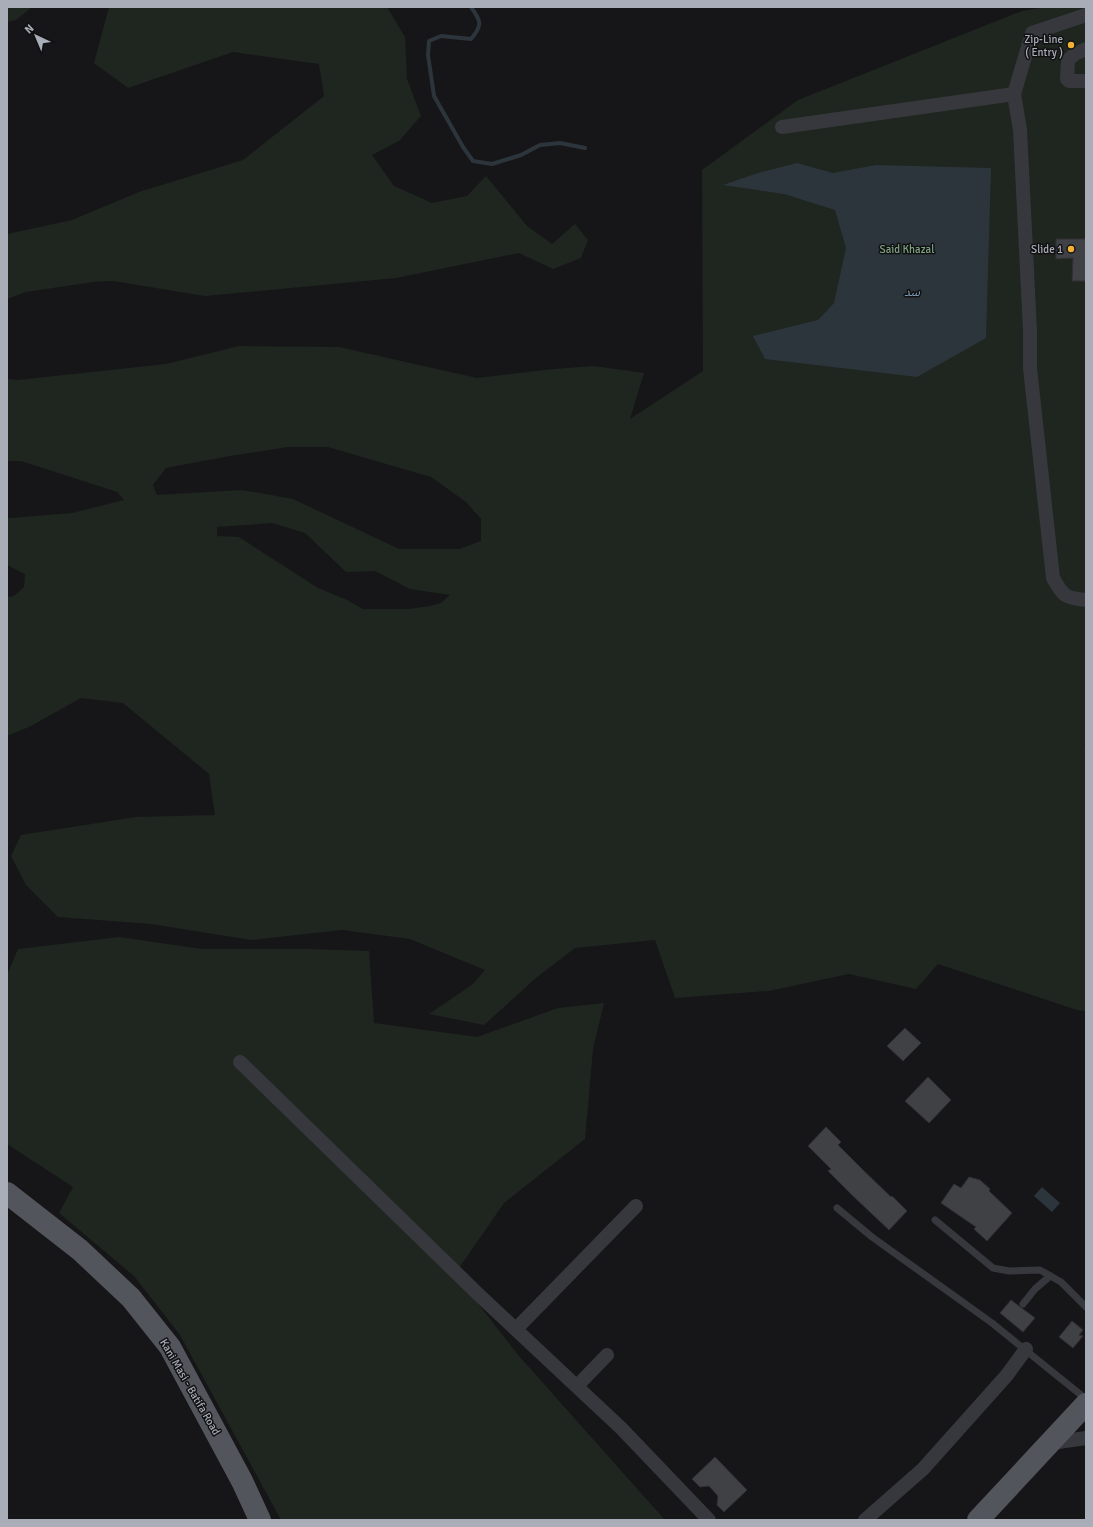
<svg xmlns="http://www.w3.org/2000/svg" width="1093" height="1527" font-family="Signika,'Noto Sans Arabic',sans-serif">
  <rect width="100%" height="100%" fill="#161618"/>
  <!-- green -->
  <g fill="#1e261f" fill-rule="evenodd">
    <path d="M7,7H32L16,20L7,22Z"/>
    <path d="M109,7H387L405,37L407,79L421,116L399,141L372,155L394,186L432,203L467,196L486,176L527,226L552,244L575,224L588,240L581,258L553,269L519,253L396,278L205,296L113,281L93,282L26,292L7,299V234L72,220L139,192L243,160L324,96L319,64L233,52L128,88L94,63Z"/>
    <path d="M1047,7H1086V1011L1077,1010L938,964L916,989L849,974L769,991L675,998L655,940L575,948L536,978L484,1025L429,1014L473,984L485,970L410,939L342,930L251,940L151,924L58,917L26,885L11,856L21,835L136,817L215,815L209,774L123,703L81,698L31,726L7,736V597L14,596L24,587L25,574L7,565V517L10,518L72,513L124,500L117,492L71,477L21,461H7V379L18,380L166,364L239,346L339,347L477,378L553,369L594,366L644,373L630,419L703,371L702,170L798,100L1022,11ZM288,447H328L431,477L466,502L481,519V541L459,549H399L293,499L242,490L157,495L153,485L166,468L230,456ZM272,523L305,533L346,572L375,571L410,589L450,595L441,603L430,606L409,609H363L345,599L318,588L239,537L217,536V527Z"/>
    <path d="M119,937L202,949H311L369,951L374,1023L477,1037L558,1008L604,1003L593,1049L585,1139L504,1203L455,1274L519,1356L665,1520H281L180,1335L134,1276L59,1213L73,1187L7,1144V975L18,949Z"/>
  </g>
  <!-- water -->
  <g fill="#2c353c">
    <path d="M797,163L833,173L876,165L991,168L986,338L917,377L765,359L753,336L818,320L834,303L846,248L835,210L784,194L723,185L758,173Z"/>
    <path d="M1042,1187L1060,1203L1052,1212L1034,1196Z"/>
  </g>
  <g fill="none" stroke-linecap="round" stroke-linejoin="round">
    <!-- stream -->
    <path stroke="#2c353c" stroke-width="4" d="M471,7C481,21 483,25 471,39L441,36L429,41L428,55L434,96L463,147L473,161L492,164L521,155L540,145L560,143L585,148"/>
  </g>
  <!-- building -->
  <g fill="#404145" stroke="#303034">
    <path d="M1056,239H1086V281H1072L1073,258L1056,259Z"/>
    <path d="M905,1028L921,1043L903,1061L887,1046Z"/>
    <path d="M928,1077L951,1100L929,1123L905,1101Z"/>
    <path d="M826,1127L841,1142L838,1145L861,1168L891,1197L892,1196L907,1211L889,1230L852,1195L828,1171L831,1169L808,1146Z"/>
    <path d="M969,1177L980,1180L990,1189L989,1191L1012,1213L987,1241L974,1229L976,1227L941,1203L954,1184L961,1188Z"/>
    <path d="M1011,1300L1035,1318L1023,1332L1000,1313Z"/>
    <path d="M1072,1321L1083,1330L1079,1335L1083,1336L1073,1348L1059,1337Z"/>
    <path d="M715,1457L747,1490L724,1512L717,1505L718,1496L709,1486L700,1487L692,1479Z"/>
  </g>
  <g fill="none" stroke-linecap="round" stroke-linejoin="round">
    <!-- path -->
    <path stroke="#3d3f44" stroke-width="2.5" stroke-dasharray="2 3" stroke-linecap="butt" d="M1086,750V753"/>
    <!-- service -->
    <g stroke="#37383d" stroke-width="7">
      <path d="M837,1208L872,1237L992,1323L1086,1399"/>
      <path d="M935,1220L993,1268L1009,1271L1040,1270L1061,1282L1086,1307"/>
      <path d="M1023,1304L1035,1289L1050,1276"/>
    </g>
    <!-- minor -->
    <g stroke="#37383d" stroke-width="14">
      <path d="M1086,15L1032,33L1014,94L1020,130L1030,331V368L1053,578C1063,596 1065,598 1086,600"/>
      <path d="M1086,49L1075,54L1068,60L1067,79L1069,81H1086"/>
      <path d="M782,127L1014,94"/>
      <path d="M240,1062L478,1294L621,1428L709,1520"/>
      <path d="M516,1329L636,1206"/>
      <path d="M577,1386L607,1355"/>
      <path d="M1051,1443L1086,1438"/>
      <path d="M865,1520L923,1469L1007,1375L1026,1349"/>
    </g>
    <!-- primary -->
    <g stroke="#53555c" stroke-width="22">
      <path d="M7,1193L80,1250L131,1298L170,1347L242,1481L260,1520"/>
      <path d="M978,1520L1086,1404"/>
    </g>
  </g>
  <!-- markers -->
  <g fill="#f2b134" stroke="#111113" stroke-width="1.5">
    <circle cx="1071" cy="45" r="4"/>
    <circle cx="1071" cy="249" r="4"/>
  </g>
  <g text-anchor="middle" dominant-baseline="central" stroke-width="3" stroke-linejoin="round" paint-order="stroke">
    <!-- poi labels -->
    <g font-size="11" fill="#a8adb8" stroke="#111113" text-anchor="end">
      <text x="1063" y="39">Zip-Line<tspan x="1063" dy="13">( Entry )</tspan></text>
      <text x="1063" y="249">Slide 1</text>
    </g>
    <!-- park labels -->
    <g font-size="11" fill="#7fa381" stroke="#111113">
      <text x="907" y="249">Said Khazal</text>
    </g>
    <!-- street labels -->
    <g font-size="11" fill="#a8adb8" stroke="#111113">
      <text transform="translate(190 1387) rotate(60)">Kani Masi - Batifa Road</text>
    </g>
    <!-- water labels -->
    <g font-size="12" font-style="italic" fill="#7f9bb3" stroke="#111113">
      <text x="912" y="292">سد</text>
    </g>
  </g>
  <!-- border -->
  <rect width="1093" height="1527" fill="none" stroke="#a8adb8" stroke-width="16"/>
  <!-- north arrow -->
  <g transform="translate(36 36) rotate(316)" stroke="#111113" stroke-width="3" paint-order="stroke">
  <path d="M0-3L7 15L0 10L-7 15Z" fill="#a8adb8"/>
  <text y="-6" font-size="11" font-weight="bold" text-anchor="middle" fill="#a8adb8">N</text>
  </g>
</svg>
